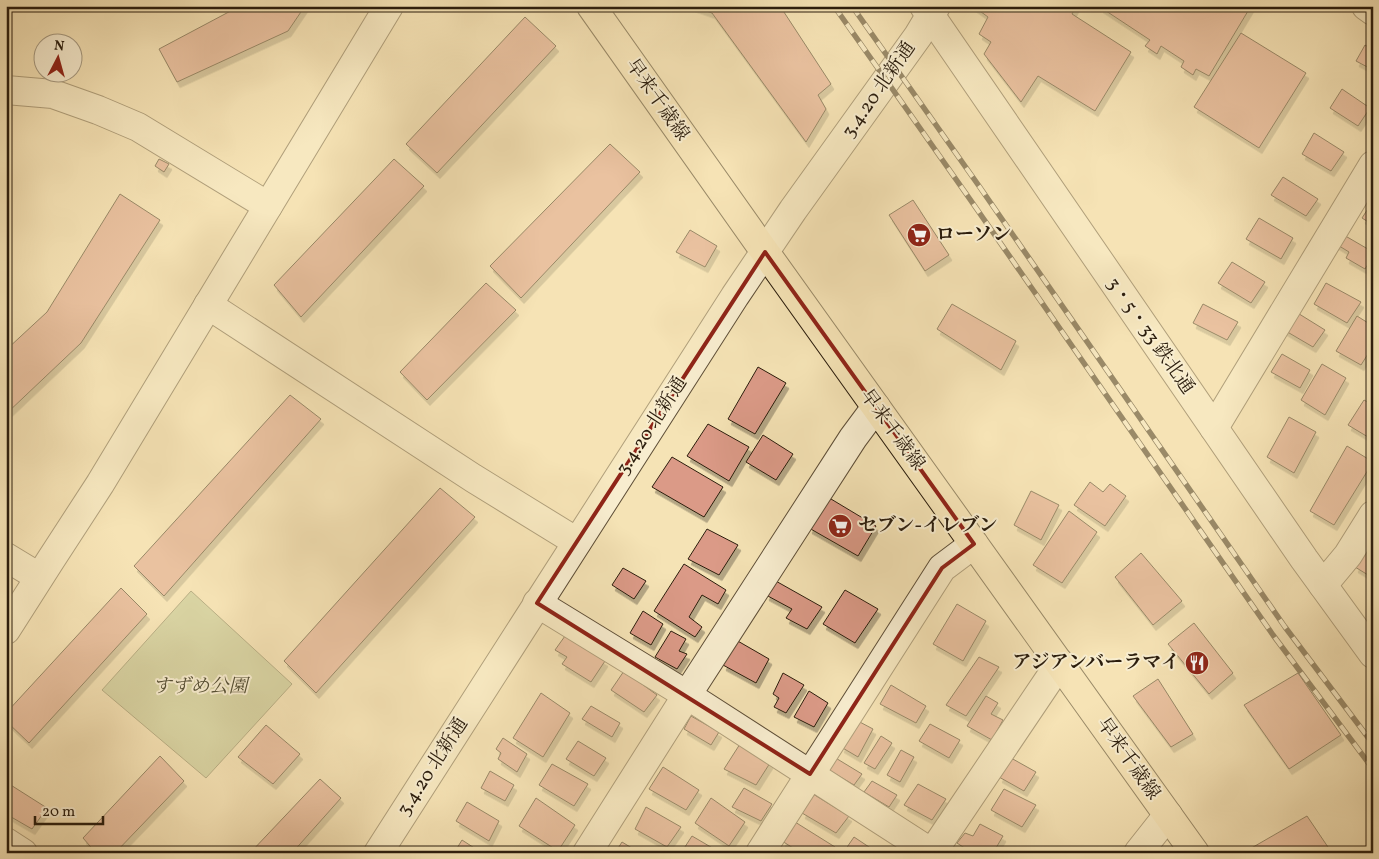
<svg xmlns="http://www.w3.org/2000/svg" width="1379" height="859" font-family="Vollkorn,'Noto Serif JP',serif">
  <defs>
    <filter id="shadow"><feDropShadow dx="3" dy="5.5" stdDeviation="0" flood-color="#0004"/></filter>
  </defs>
  <rect width="100%" height="100%" fill="#f5e3b5"/>
  <filter id="stains"><feTurbulence type="fractalNoise" baseFrequency=".004" numOctaves="4"/><feColorMatrix values="0 0 0 0 .2 0 0 0 0 .09 0 0 0 0 .02 0 0 0 .5 -.17"/></filter>
  <radialGradient id="worn" r=".72"><stop offset=".6" stop-color="#630" stop-opacity="0"/><stop offset="1" stop-color="#630" stop-opacity=".3"/></radialGradient>
  <!-- green -->
  <path fill="#b8c490" stroke="#72704e" d="M191,591L292,684L206,778L102,690Z"/>
  <!-- building -->
  <g fill="#db9a87" stroke="#2b1d0d" filter="url(#shadow)">
    <path d="M240,6H305L288,31L177,82L159,49Z"/>
    <path d="M692,6H780L831,84L818,95L826,109L806,142L712,13Z"/>
    <path d="M973,6H1076L1072,14L1131,52L1095,111L1038,76L1021,102L984,54L991,42L979,34L988,17Z"/>
    <path d="M1101,6H1251L1209,76L1196,69L1193,75L1181,67L1184,61L1161,46L1157,54L1145,46L1150,40L1100,7Z"/>
    <path d="M525,17L556,46L437,173L406,144Z"/>
    <path d="M1241,33L1306,73L1259,148L1194,107Z"/>
    <path d="M1365,45L1373,50V70L1356,61Z"/>
    <path d="M1342,89L1370,108L1358,126L1330,108Z"/>
    <path d="M1314,133L1344,152L1331,171L1302,154Z"/>
    <path d="M610,144L640,172L521,298L490,266Z"/>
    <path d="M159,159L169,164L164,172L155,166Z"/>
    <path d="M394,159L424,186L301,317L274,285Z"/>
    <path d="M1283,177L1318,199L1306,216L1271,195Z"/>
    <path d="M120,194L160,220L81,343L6,414V350L47,312Z"/>
    <path d="M913,200L949,255L925,271L889,215Z"/>
    <path d="M1373,201V225L1362,218Z"/>
    <path d="M1259,218L1293,238L1281,259L1246,239Z"/>
    <path d="M690,230L717,246L705,267L676,252Z"/>
    <path d="M1342,234L1373,252V256L1365,269L1346,258L1349,252L1336,244Z"/>
    <path d="M1232,262L1265,282L1251,303L1218,283Z"/>
    <path d="M486,283L516,310L427,400L400,372Z"/>
    <path d="M1326,283L1361,302L1347,323L1314,304Z"/>
    <path d="M952,304L1016,341L1001,370L937,329Z"/>
    <path d="M1203,304L1238,322L1227,340L1193,323Z"/>
    <path d="M1296,312L1325,330L1313,347L1284,330Z"/>
    <path d="M1357,316L1373,326V346L1361,365L1336,351Z"/>
    <path d="M1282,354L1310,370L1300,388L1271,372Z"/>
    <path d="M1322,364L1346,378L1325,415L1301,400Z"/>
    <path d="M758,367L786,383L755,434L728,419Z"/>
    <path d="M290,395L321,419L164,596L134,566Z"/>
    <path d="M1364,400L1373,405V440L1348,425Z"/>
    <path d="M1289,417L1316,432L1294,473L1267,457Z"/>
    <path d="M708,424L749,447L729,481L687,456Z"/>
    <path d="M763,435L793,454L776,480L746,462Z"/>
    <path d="M1347,446L1373,462L1334,525L1310,511Z"/>
    <path d="M672,457L723,487L704,517L652,487Z"/>
    <path d="M1090,482L1103,492L1110,484L1126,496L1105,526L1074,505Z"/>
    <path d="M440,488L475,517L316,693L284,661Z"/>
    <path d="M1031,491L1059,505L1041,540L1014,525Z"/>
    <path d="M826,496L876,526L858,556L809,528Z"/>
    <path d="M1069,511L1097,532L1062,583L1033,565Z"/>
    <path d="M707,529L738,545L719,575L688,559Z"/>
    <path d="M1367,545L1373,549V578L1355,567Z"/>
    <path d="M1141,553L1182,601L1153,625L1115,577Z"/>
    <path d="M684,564L726,590L718,604L702,595L689,617L702,627L695,637L654,611Z"/>
    <path d="M623,568L646,581L634,599L612,585Z"/>
    <path d="M774,580L822,607L807,629L786,618L792,609L766,595Z"/>
    <path d="M121,588L147,614L29,743L6,721V713Z"/>
    <path d="M845,590L878,609L855,643L823,624Z"/>
    <path d="M957,604L986,621L963,661L933,644Z"/>
    <path d="M643,611L663,624L651,645L630,633Z"/>
    <path d="M1194,623L1233,673L1209,694L1168,644Z"/>
    <path d="M671,631L686,639L679,651L687,654L677,669L655,657Z"/>
    <path d="M565,636L605,661L591,682L562,664L567,657L555,650Z"/>
    <path d="M736,640L769,659L756,683L723,665Z"/>
    <path d="M979,657L999,667L966,716L946,705Z"/>
    <path d="M624,671L657,695L644,712L611,690Z"/>
    <path d="M783,673L804,685L786,713L774,707L779,698L773,694Z"/>
    <path d="M1298,673L1341,735L1289,769L1244,705Z"/>
    <path d="M1158,679L1193,734L1171,747L1133,696Z"/>
    <path d="M891,685L926,706L916,723L880,704Z"/>
    <path d="M809,691L828,703L814,727L794,717Z"/>
    <path d="M541,693L570,713L543,757L513,738Z"/>
    <path d="M986,696L998,703L991,714L1003,720L992,740L967,726Z"/>
    <path d="M591,706L620,723L612,737L582,719Z"/>
    <path d="M691,716L719,732L711,745L684,729Z"/>
    <path d="M856,720L873,729L858,757L841,747Z"/>
    <path d="M930,724L960,740L949,758L919,741Z"/>
    <path d="M266,725L300,754L273,784L238,757Z"/>
    <path d="M881,736L892,743L875,769L864,763Z"/>
    <path d="M503,738L527,754L517,772L498,759L501,753L496,749Z"/>
    <path d="M578,741L606,758L594,776L566,759Z"/>
    <path d="M740,744L770,763L756,785L724,769Z"/>
    <path d="M901,750L914,757L900,782L887,775Z"/>
    <path d="M160,756L184,781L115,853H96L83,838Z"/>
    <path d="M834,757L862,774L854,785L827,769Z"/>
    <path d="M1011,758L1036,772L1024,791L999,777Z"/>
    <path d="M552,764L588,784L574,806L539,785Z"/>
    <path d="M663,767L699,790L686,810L649,789Z"/>
    <path d="M490,771L514,785L505,801L481,788Z"/>
    <path d="M320,779L341,798L292,853H250Z"/>
    <path d="M872,781L897,795L889,807L864,792Z"/>
    <path d="M6,782L47,808L32,829L6,814Z"/>
    <path d="M918,784L946,799L932,820L904,805Z"/>
    <path d="M744,788L772,804L761,821L732,807Z"/>
    <path d="M1004,789L1036,805L1022,827L991,810Z"/>
    <path d="M813,794L849,816L836,833L802,813Z"/>
    <path d="M536,798L575,825L558,851L519,826Z"/>
    <path d="M711,798L745,822L729,846L695,823Z"/>
    <path d="M467,802L499,821L489,841L456,821Z"/>
    <path d="M646,807L681,827L667,847L635,829Z"/>
    <path d="M1307,816L1332,853H1250L1248,850Z"/>
    <path d="M795,822L835,847L831,853H801L782,841Z"/>
    <path d="M980,824L1003,836L993,853H972L957,843L965,833L973,836Z"/>
    <path d="M692,836L721,853H681Z"/>
    <path d="M854,837L878,853H843Z"/>
    <path d="M462,840L482,853H454Z"/>
    <path d="M622,842L640,853H615Z"/>
  </g>
  <g fill="none" stroke-linecap="round" stroke-linejoin="round">
    <!-- minor casing -->
    <g stroke="#5e4e37" stroke-width="30">
      <g id="minor">
        <path d="M924,6L1304,559L1373,654"/>
        <path d="M1366,6L1373,11"/>
        <path d="M6,90L53,94L98,110L138,127L268,206"/>
        <path d="M208,305L473,478L577,542"/>
        <path d="M1214,428L1373,165"/>
        <path d="M6,557L39,577"/>
        <path d="M1323,585L1348,555L1373,515"/>
        <path d="M537,603L687,695L932,853"/>
        <path d="M6,630L50,561L100,484L389,6"/>
        <path d="M6,842L23,853"/>
        <path d="M378,853L735,296L793,210L918,36L936,6"/>
        <path d="M587,853L687,695L853,438L876,407"/>
        <path d="M760,853L942,568L974,544"/>
        <path d="M932,853L1060,663"/>
        <path d="M1138,853L1168,815"/>
      </g>
    </g>
    <!-- major casing -->
    <g stroke="#2b1d0d" stroke-width="30">
      <path id="major" d="M591,6L765,252L1195,853"/>
    </g>
    <!-- minor -->
    <use href="#minor" stroke="#f8edcf" stroke-width="28"/>
    <!-- major -->
    <use href="#major" stroke="#f5e3b5" stroke-width="28"/>
    <!-- rail casing -->
    <g stroke="#2b1d0d" stroke-width="5.5">
      <g id="rail">
        <path d="M834,6L967,195L1273,635L1373,769"/>
        <path d="M852,6L979,186L1285,627L1373,744"/>
      </g>
    </g>
    <!-- rail -->
    <use href="#rail" stroke="#f8edcf" stroke-width="4" stroke-dasharray="11" stroke-linecap="butt"/>
  </g>
  <!-- marked area -->
  <path d="M0 0H1379V859H0ZM765,252L974,544L942,568L810,774L537,603Z" fill="#f5e3b5" fill-opacity=".55" fill-rule="evenodd"/>
  <path fill="none" stroke="#8f2418" stroke-width="4" stroke-linejoin="round" d="M765,252L974,544L942,568L810,774L537,603Z"/>
  <!-- icons -->
  <defs>
    <g id="supermarket-disc" transform="scale(1.25)"><circle r="9.5" fill="#8f2418" stroke="#f8edcf"/><path d="M-6-5.5h2.5l.6 2H6L4.5 2H-2.5L-4.4-4H-6ZM-1.5 3.2a1.3 1.3 0 1 0 .1 0ZM3 3.2a1.3 1.3 0 1 0 .1 0Z" fill="#fff"/></g>
    <g id="restaurant-disc" transform="scale(1.25)"><circle r="9.5" fill="#8f2418" stroke="#f8edcf"/><path d="M-5-6h1v4h1v-4h1v4h1v-4h1v5L-1.5 .5V6h-2V.5L-5-1ZM5-6V6H3V1.5H1.5Q1.5-4 5-6Z" fill="#fff"/></g>
  </defs>
  <g fill-rule="evenodd">
    <use href="#supermarket-disc" x="919" y="235"/>
    <use href="#supermarket-disc" x="840" y="526"/>
    <use href="#restaurant-disc" x="1197" y="663"/>
  </g>
  <g text-anchor="middle" dominant-baseline="central" stroke-width="4" stroke-linejoin="round" paint-order="stroke">
    <!-- street labels -->
    <g font-size="19" fill="#2b1d0d" stroke="#f8edcf">
      <text transform="translate(879 90) rotate(-55)">3.4.20 北新通</text>
      <text transform="translate(657 100) rotate(55)">早来千歳線</text>
      <text transform="translate(1150 336) rotate(55)">3・5・33 鉄北通</text>
      <text transform="translate(652 426) rotate(-57)">3.4.20 北新通</text>
      <text transform="translate(892 430) rotate(54)">早来千歳線</text>
      <text transform="translate(1128 759) rotate(55)">早来千歳線</text>
      <text transform="translate(433 767) rotate(-57)">3.4.20 北新通</text>
    </g>
    <!-- poi labels -->
    <g font-size="19" font-weight="bold" fill="#2b1d0d" stroke="#f8edcf" text-anchor="start">
      <text x="936" y="235">ローソン</text>
      <text x="858" y="526">セブン-イレブン</text>
      <text x="1180" y="663" text-anchor="end">アジアンバーラマイ</text>
    </g>
    <!-- park labels -->
    <g font-size="19" font-style="italic" fill="#554f34" stroke="#f8edcf">
      <text x="200" y="687">すずめ公園</text>
    </g>
  </g>
  <!-- margin -->
  <rect width="1379" height="859" fill="none" stroke="#f5e3b5" stroke-width="25"/>
  <rect x="8" y="8" width="1364" height="844" fill="none" stroke="#2b1d0d" stroke-width="2.5"/>
  <rect x="12" y="12" width="1354" height="834" fill="none" stroke="#2b1d0d"/>
  <!-- north arrow -->
  <g transform="translate(58 58) rotate(6)"><circle r="24" fill="#f8edcf" stroke="#a69a81"/>
  <path d="M0-4L9 19L0 12L-9 19Z" fill="#8f2418"/>
  <text y="-8" font-size="14" font-weight="bold" text-anchor="middle" fill="#2b1d0d">N</text>
  </g>
  <!-- scale -->
  <path d="M35 816v8h68v-8" fill="none" stroke="#2b1d0d" stroke-width="2.5"/>
  <text x="42" y="816" font-size="15" fill="#2b1d0d" stroke="#f8edcf" stroke-width="4" paint-order="stroke">20 m</text>
  <rect width="100%" height="100%" filter="url(#stains)"/>
  <rect width="100%" height="100%" fill="url(#worn)"/>
</svg>
